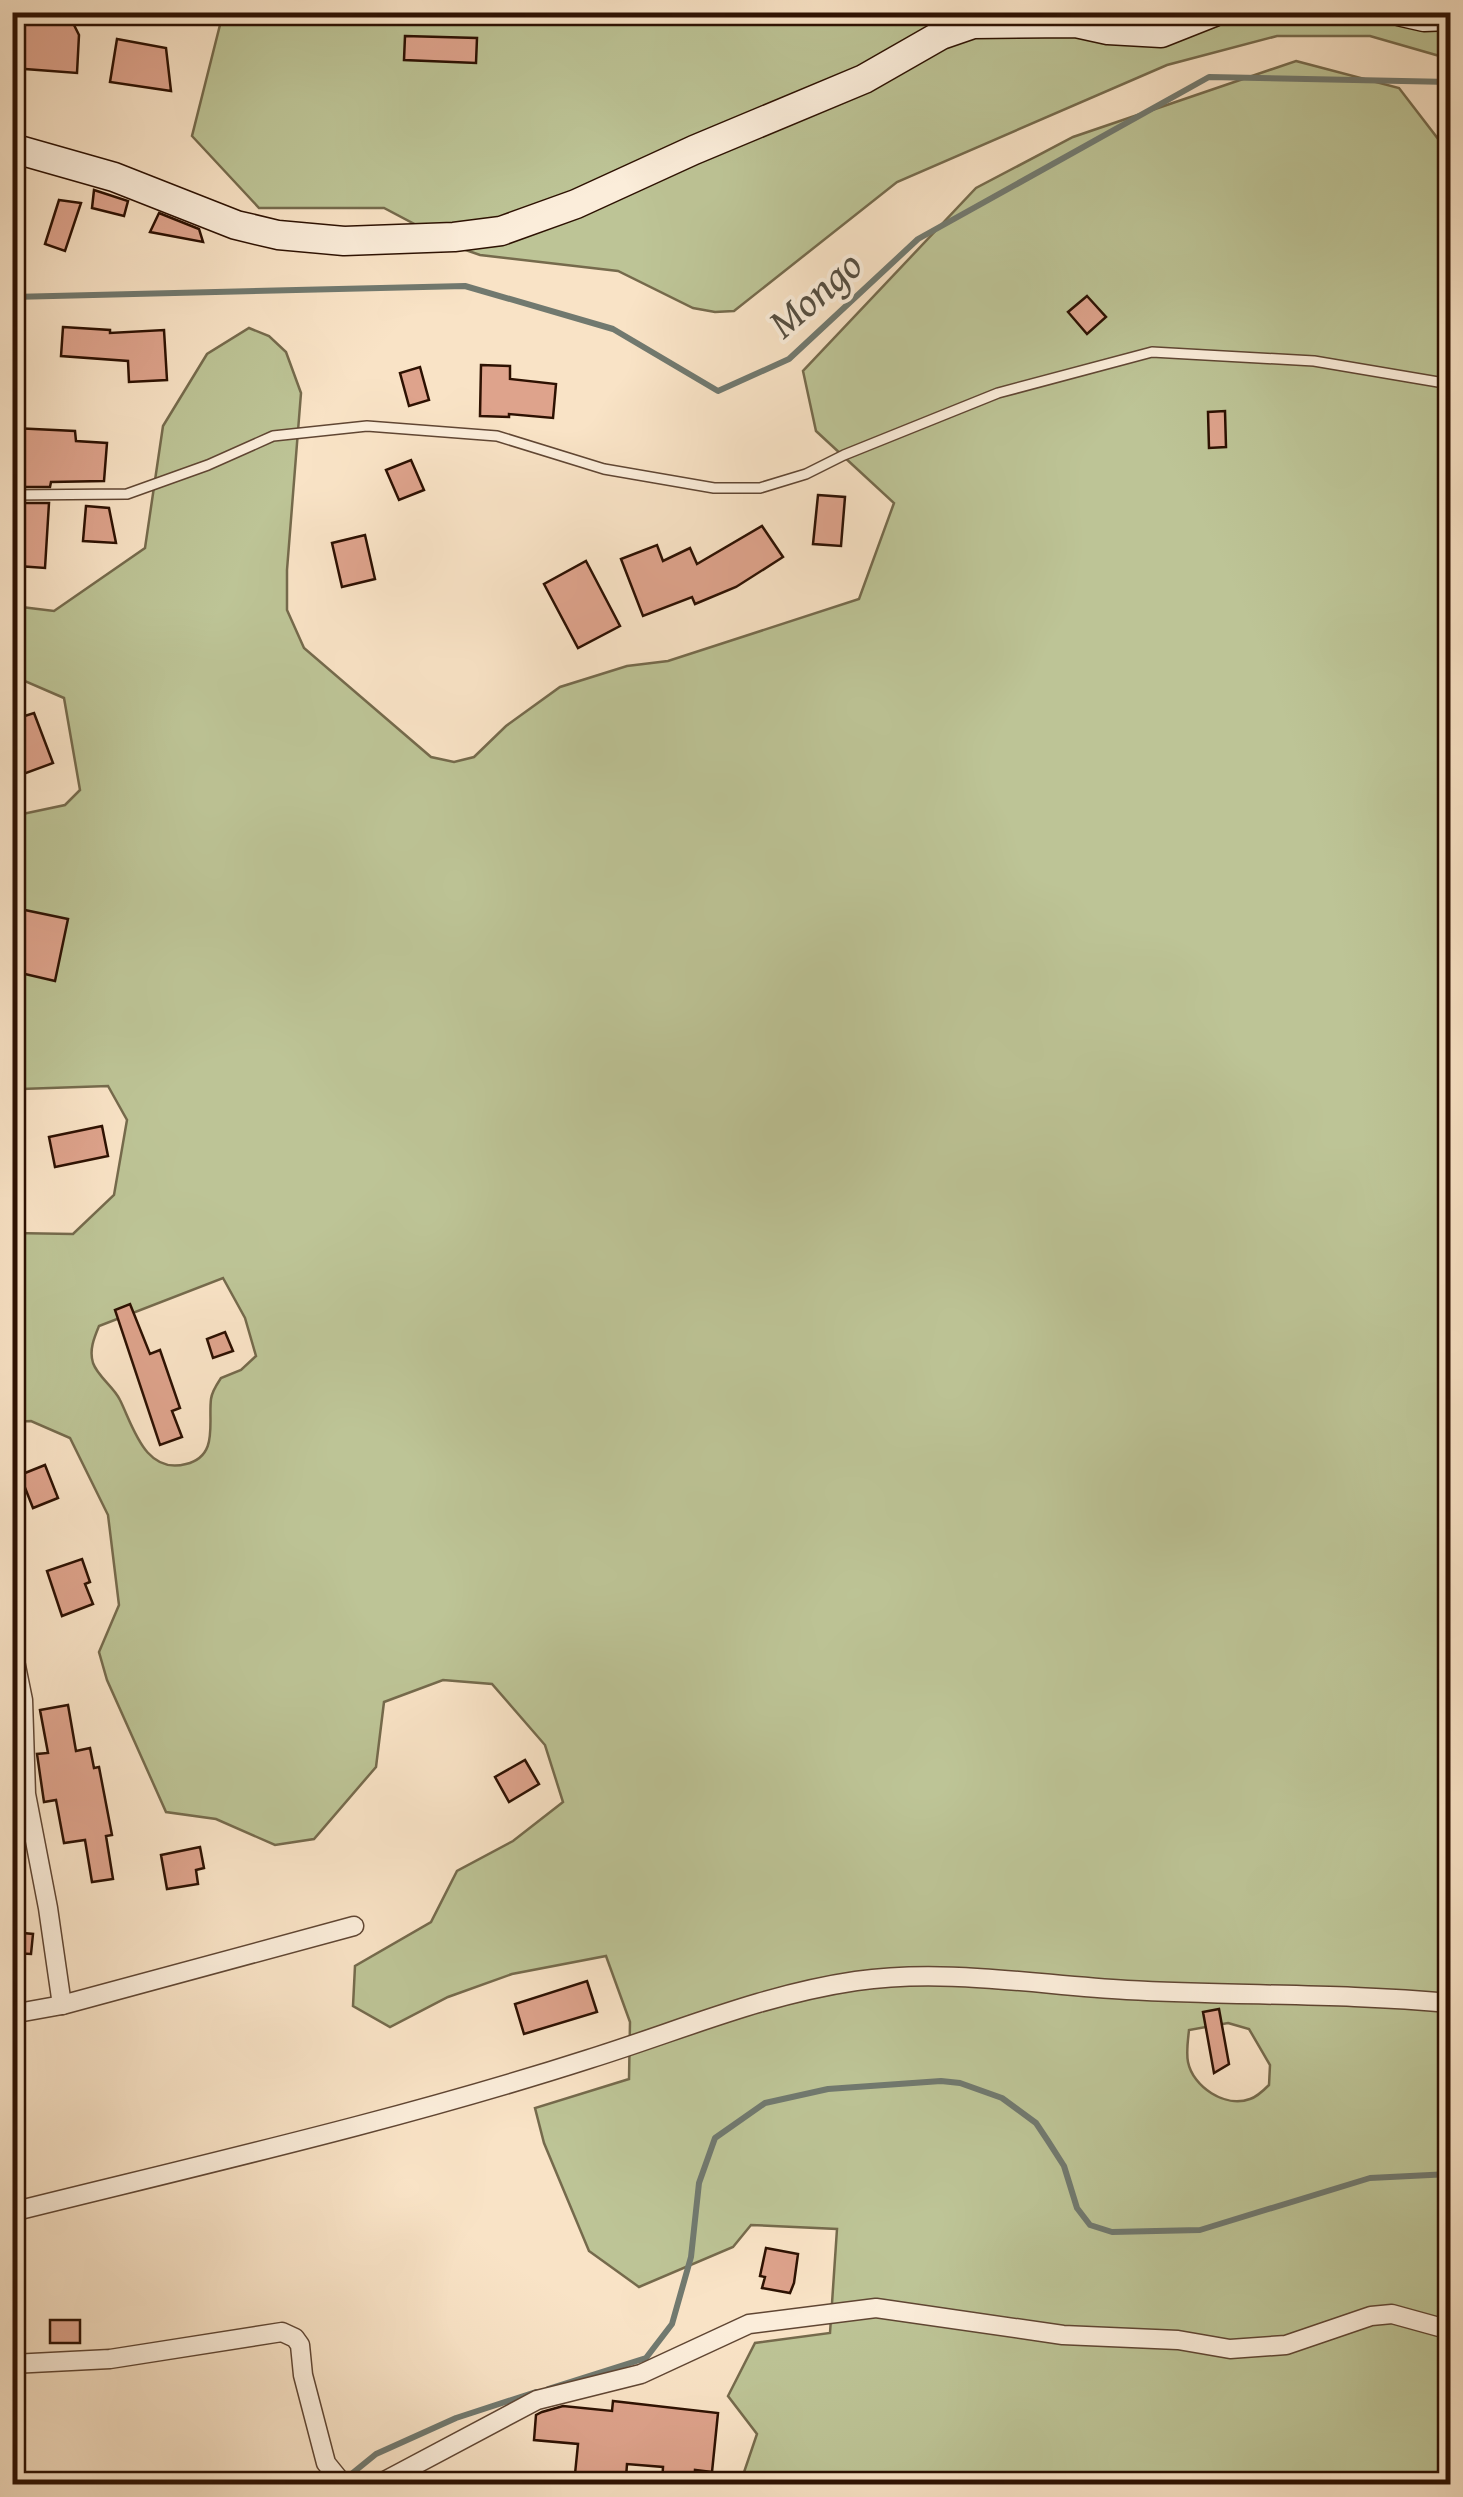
<svg xmlns="http://www.w3.org/2000/svg" width="1463" height="2497" font-family="'Gentium Book Plus',serif">
  <rect width="100%" height="100%" fill="#f9e3c6"/>
  <filter id="stains"><feTurbulence type="fractalNoise" baseFrequency=".002" numOctaves="4"/><feColorMatrix values="0 0 0 0 .2 0 0 0 0 .09 0 0 0 0 .02 0 0 0 .5 -.17"/></filter>
  <radialGradient id="worn" r=".72"><stop offset=".6" stop-color="#630" stop-opacity="0"/><stop offset="1" stop-color="#630" stop-opacity=".3"/></radialGradient>
  <!-- green -->
  <g fill="#bdc496" stroke="#756a4c" stroke-width="2.5" fill-rule="evenodd">
    <path d="M223,13H1450V59L1370,36H1277L1167,65L897,182L734,311L715,312L693,308L618,271L480,255L460,248L384,208H259L192,136Z"/>
    <path d="M1296,61L1399,88L1445,148L1450,160V2484H740L757,2434L728,2396L755,2343L830,2333L837,2229L751,2225L733,2247L639,2287L589,2251L544,2143L535,2108L629,2079L630,2022L606,1956L512,1974L448,1997L390,2027L353,2006L355,1966L431,1922L457,1871L513,1841L563,1802L545,1745L492,1684L443,1680L384,1702L376,1767L314,1839L275,1845L216,1819L166,1812L107,1680L99,1652L119,1605L108,1515L70,1438L31,1421L13,1422V1233L73,1234L114,1195L127,1120L108,1086L21,1089L13,1092V816L65,805L80,790L64,698L13,676V606L54,611L145,548L163,426L207,354L249,328L269,336L286,352L301,393L287,570V610L304,648L431,757L454,762L474,757L506,726L560,687L627,666L668,661L859,599L894,503L816,431L803,371L976,188L1073,137ZM223,1278L245,1318L256,1356L241,1370L221,1378C217,1384 212,1391 211,1399C208,1423 219,1456 186,1464C145,1475 133,1426 120,1400C114,1387 98,1377 93,1363C89,1350 94,1338 99,1326ZM1228,2023L1249,2029L1270,2065L1269,2085C1264,2090 1257,2097 1250,2099C1225,2108 1193,2087 1188,2062C1186,2052 1188,2040 1189,2030Z"/>
  </g>
  <g fill="none" stroke-linecap="round" stroke-linejoin="round">
    <!-- stream -->
    <g stroke="#71796f" stroke-width="6">
      <path d="M12,297L465,286L613,329L718,391L789,359L918,239L1209,77L1450,82"/>
      <path d="M548,2389L646,2358L672,2324L691,2257L699,2183L715,2138L765,2103L828,2089L941,2081L960,2083L1002,2098L1036,2123L1048,2141L1064,2166L1077,2208L1090,2225L1112,2232L1200,2230L1370,2178L1450,2174"/>
      <path d="M344,2480L376,2454L456,2418L536,2392"/>
    </g>
  </g>
  <!-- building -->
  <g fill="#dea38c" stroke="#2d1102" stroke-width="2.5">
    <path d="M12,17L72,21L79,35L77,73L12,68Z"/>
    <path d="M405,36L477,38L476,63L404,60Z"/>
    <path d="M117,39L166,48L171,91L110,82Z"/>
    <path d="M94,190L128,201L124,216L92,208Z"/>
    <path d="M59,200L81,203L65,251L45,244Z"/>
    <path d="M159,213L199,229L203,242L150,232Z"/>
    <path d="M1087,296L1106,317L1087,334L1068,312Z"/>
    <path d="M63,327L110,330V333L164,330L167,380L129,382L128,361L61,356Z"/>
    <path d="M481,365L510,366V379L556,384L553,418L509,414V417L480,416Z"/>
    <path d="M420,367L429,400L409,406L400,373Z"/>
    <path d="M1225,411L1226,447L1209,448L1208,412Z"/>
    <path d="M13,428L75,431L76,441L107,443L104,481L51,482L50,487H23V479H12Z"/>
    <path d="M411,460L424,490L399,500L386,470Z"/>
    <path d="M818,495L845,497L841,546L813,544Z"/>
    <path d="M22,503H49L45,568L18,566Z"/>
    <path d="M86,506L109,508L116,543L83,541Z"/>
    <path d="M762,526L783,557L736,587L695,604L692,597L643,616L621,559L657,545L663,561L690,548L697,564Z"/>
    <path d="M365,535L375,579L342,587L332,543Z"/>
    <path d="M586,561L620,626L578,648L544,584Z"/>
    <path d="M34,713L53,763L18,776L12,760V720Z"/>
    <path d="M20,909L68,919L55,981L12,971V943Z"/>
    <path d="M102,1126L108,1156L55,1167L49,1137Z"/>
    <path d="M130,1304L150,1354L160,1350L180,1408L172,1411L182,1437L160,1445L115,1310Z"/>
    <path d="M225,1332L233,1351L213,1358L207,1339Z"/>
    <path d="M45,1465L58,1498L33,1508L20,1475Z"/>
    <path d="M82,1559L90,1582L85,1584L93,1604L62,1616L47,1571Z"/>
    <path d="M68,1705L76,1751L90,1748L94,1768L99,1767L112,1835L106,1836L113,1879L92,1882L85,1840L64,1843L56,1800L44,1802L37,1754L48,1753L40,1710Z"/>
    <path d="M525,1760L539,1784L509,1802L495,1777Z"/>
    <path d="M200,1847L204,1868L196,1870L198,1884L167,1889L161,1855Z"/>
    <path d="M12,1932L33,1934L31,1954L12,1953Z"/>
    <path d="M587,1981L597,2012L524,2034L515,2004Z"/>
    <path d="M1219,2009L1229,2064L1214,2073L1203,2012Z"/>
    <path d="M766,2248L798,2254L794,2283L790,2293L762,2288L765,2277L760,2276Z"/>
    <rect x="50" y="2320" width="30" height="23"/>
    <path d="M613,2401L718,2413L712,2472L695,2470L694,2484H662L663,2467L627,2464L626,2478L575,2474L578,2444L534,2440L536,2415L542,2412L563,2406L612,2411Z"/>
  </g>
  <g fill="none" stroke-linecap="round" stroke-linejoin="round">
    <!-- lane casing -->
    <g stroke="#604633" stroke-width="12">
      <path id="lane" d="M12,495L127,494L208,465L273,436L367,426L497,436L604,469L714,488H760L806,474L844,455L998,393L1152,352L1314,361L1450,384"/>
    </g>
    <!-- street casing -->
    <g stroke="#604633" stroke-width="21">
      <g id="street">
        <path d="M12,1646L23,1700L26,1794L48,1908L62,2005"/>
        <path d="M12,2014L62,2005L354,1926"/>
        <path d="M12,2212C205,2164 399,2120 589,2059C679,2031 761,1995 856,1981C945,1968 1037,1985 1127,1990C1234,1996 1343,1993 1450,2003"/>
        <path d="M12,2364L110,2359L282,2332L295,2338L300,2345L303,2375L326,2463L343,2484"/>
        <path d="M379,2484L537,2400L641,2374L749,2324L876,2308L1063,2335L1178,2340L1230,2349L1286,2345L1371,2316L1392,2314L1450,2330"/>
      </g>
    </g>
    <!-- secondary casing -->
    <g stroke="#2d1102" stroke-width="31">
      <g id="secondary">
        <path d="M1402,12L1424,17L1450,16"/>
        <path d="M12,148L114,177L236,225L278,235L344,241L454,237L501,231L576,204L694,150L864,79L941,35L973,24L1076,23L1108,30L1161,33L1214,12"/>
      </g>
    </g>
    <!-- lane -->
    <use href="#lane" stroke="#fbedda" stroke-width="9"/>
    <!-- street -->
    <use href="#street" stroke="#fbedda" stroke-width="18"/>
    <!-- secondary -->
    <use href="#secondary" stroke="#fbedda" stroke-width="28"/>
  </g>
  <g text-anchor="middle" dominant-baseline="central" stroke-width="8" stroke-linejoin="round" paint-order="stroke">
    <!-- water labels -->
    <g font-size="42" font-style="italic" fill="#554e41" stroke="#fbedda">
      <text transform="translate(814 293) rotate(-41)">Mongo</text>
    </g>
  </g>
  <!-- margin -->
  <rect width="1463" height="2497" fill="none" stroke="#f9e3c6" stroke-width="50"/>
  <rect x="15" y="15" width="1433" height="2467" fill="none" stroke="#2d1102" stroke-width="5"/>
  <rect x="25" y="25" width="1413" height="2447" fill="none" stroke="#2d1102" stroke-width="2.5"/>
  <rect width="100%" height="100%" filter="url(#stains)"/>
  <rect width="100%" height="100%" fill="url(#worn)"/>
</svg>
